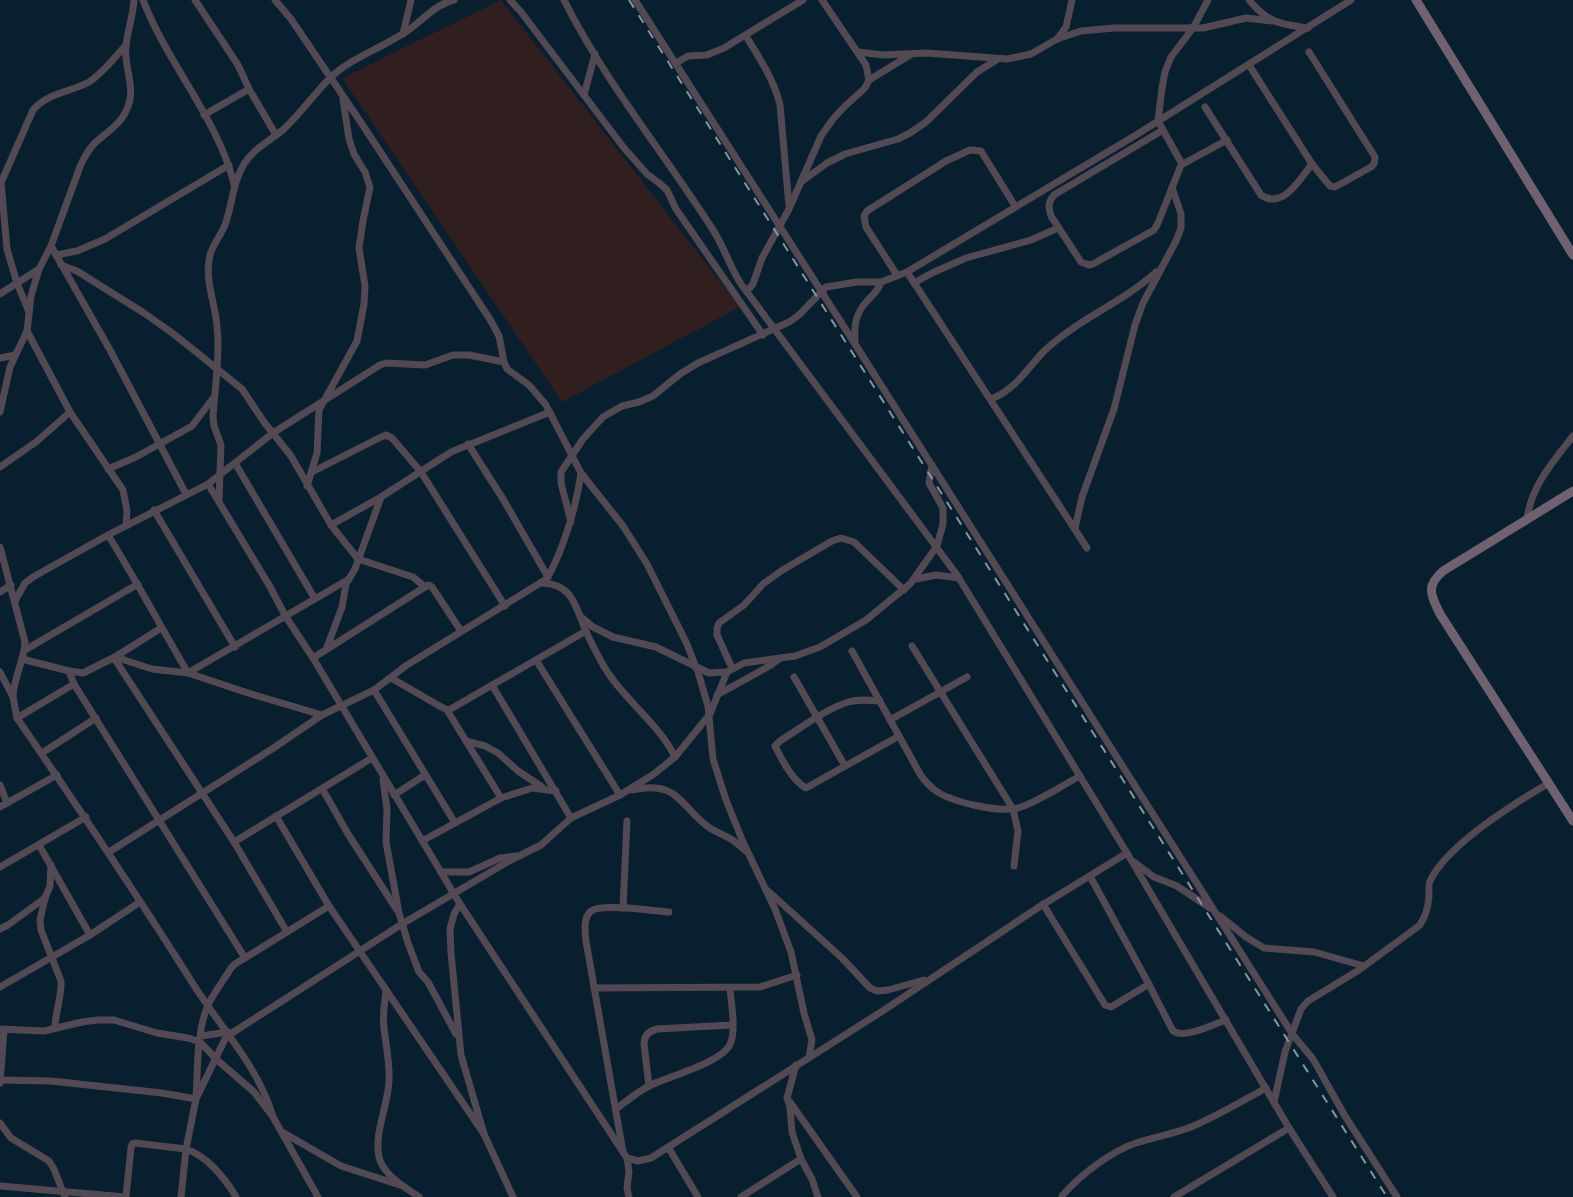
<svg xmlns="http://www.w3.org/2000/svg" width="1573" height="1197" font-family="'Open Sans',sans-serif">
  <rect width="100%" height="100%" fill="#081f2f"/>
  <!-- education -->
  <path fill="#311e1e" d="M501,0L740,307L562,402L342,78Z"/>
  <g fill="none" stroke-linecap="round" stroke-linejoin="round">
    <!-- minor -->
    <g stroke="#524952" stroke-width="7">
      <path d="M143,0C167,63 218,119 234,184"/>
      <path d="M195,0L238,65L249,89L276,135"/>
      <path d="M275,0L291,19L362,124L491,321L499,336L504,362L507,369L529,385L546,405L581,473L623,526L647,564L686,642L698,672L708,706L713,759L726,800L743,842L775,909L791,952L804,1013L812,1040L809,1057"/>
      <path d="M510,0L521,12L624,148L647,174L659,183L667,190L676,209L763,335"/>
      <path d="M564,0C605,82 664,153 713,230C724,247 730,267 741,284L957,575L1127,853L1289,1128L1333,1197"/>
      <path d="M635,0L855,344L1293,1035L1313,1059L1345,1116L1397,1197"/>
      <path d="M1249,0C1268,23 1280,24 1308,28"/>
      <path d="M403,34L411,0"/>
      <path d="M746,36C759,58 774,79 780,105L789,206"/>
      <path d="M1057,39L1066,27L1072,0"/>
      <path d="M858,52L883,55L927,53L1007,59L1031,54L1057,39L1081,31L1114,28H1203L1246,18L1272,21"/>
      <path d="M676,63L688,56L707,55L724,48L803,0"/>
      <path d="M1249,65L1312,164L1330,186L1335,187L1371,167L1374,164L1375,157L1309,52"/>
      <path d="M869,80L910,55"/>
      <path d="M584,95L595,54"/>
      <path d="M1205,107L1261,195C1283,210 1300,179 1312,164"/>
      <path d="M204,115L249,89"/>
      <path d="M1163,130L1054,195C1048,202 1048,207 1051,216L1081,262L1089,265L1093,264L1154,230L1158,223L1181,165L1227,140"/>
      <path d="M1182,164L1158,121L1162,88L1165,72L1171,57L1193,28L1208,0"/>
      <path d="M1,182L7,249L17,283L29,312"/>
      <path d="M801,182L827,163L845,154L898,139L910,133L926,122L977,72L998,59"/>
      <path d="M0,185L33,110C47,93 71,92 89,82C103,73 114,58 126,45"/>
      <path d="M51,246L110,350L186,494"/>
      <path d="M56,255L77,251L105,239L229,165"/>
      <path d="M61,265L77,271L144,313L175,335L242,389L264,422L291,456L331,525L358,559L413,577L425,587"/>
      <path d="M907,272L1087,548"/>
      <path d="M897,275L866,227L864,216L867,211L946,161L970,150L981,151L1015,206"/>
      <path d="M914,283L932,273L966,258L1031,240L1058,228"/>
      <path d="M747,291L753,284L762,258L789,209L821,136L833,119L845,106L865,88L869,80L866,65L822,0"/>
      <path d="M0,294L39,269"/>
      <path d="M27,331L70,412L123,490L127,511L126,526"/>
      <path d="M855,343C854,326 855,314 867,301C873,295 878,291 881,282"/>
      <path d="M0,358L15,355"/>
      <path d="M991,399C1015,390 1027,369 1044,351C1078,319 1122,303 1156,272"/>
      <path d="M0,412L10,367L27,331L31,296L39,269L51,246L81,164C85,156 89,148 96,142C107,132 121,124 127,109C137,87 123,67 126,45C128,30 133,15 134,0"/>
      <path d="M468,444L503,499L548,577"/>
      <path d="M235,463L315,599"/>
      <path d="M0,467L36,442L70,412"/>
      <path d="M108,469L136,457L192,426L214,397"/>
      <path d="M312,472L381,437L386,435L392,438L421,472L505,606"/>
      <path d="M208,484L269,585L286,617L313,658L460,904L627,1158L629,1171L627,1188L629,1197"/>
      <path d="M307,486L317,453L319,410L357,341L364,304L365,286L359,248L363,221L370,187L365,172L354,154L349,139L343,99"/>
      <path d="M219,500L221,445L214,426L213,417C215,387 220,356 217,326C215,301 204,281 210,255C213,244 221,235 225,225C233,203 232,184 244,164C254,148 270,141 284,129C301,113 314,94 330,78C351,58 379,49 404,33C422,22 433,5 454,0"/>
      <path d="M154,510L235,647"/>
      <path d="M1527,519C1531,486 1553,462 1573,436"/>
      <path d="M571,522L561,483V472L583,439L603,417L622,406L639,402L653,396L680,374L698,363L789,322L799,315L826,287L857,282H881L907,272L1136,135L1351,0"/>
      <path d="M331,525L381,497L451,452L550,412"/>
      <path d="M1075,528L1082,497L1114,409L1135,325L1143,303L1176,241L1181,228V214L1172,187"/>
      <path d="M108,535C136,580 161,627 188,673L248,693L322,715"/>
      <path d="M0,547L25,642C24,661 14,677 13,696"/>
      <path d="M916,579L936,575L959,578"/>
      <path d="M542,583C572,584 575,605 585,629C590,641 596,652 602,663C621,698 659,723 675,757"/>
      <path d="M0,592L11,585"/>
      <path d="M15,601L25,583L33,577L108,535L208,484L273,433L380,365L386,363L425,365L453,355H469L504,362"/>
      <path d="M581,617L593,627L613,637L656,647L709,673L727,672"/>
      <path d="M912,646L1013,809L1018,831L1014,866"/>
      <path d="M25,650L138,584"/>
      <path d="M326,650L342,607L346,584L355,569L381,497"/>
      <path d="M852,651L920,774C924,780 929,786 936,791C952,802 999,813 1018,808C1038,802 1061,786 1080,776"/>
      <path d="M115,657L152,669L188,673L349,579"/>
      <path d="M114,658L234,842L287,932"/>
      <path d="M313,658L428,585L432,587L461,631"/>
      <path d="M22,659L69,671L83,673L115,657L161,628"/>
      <path d="M536,660L620,795"/>
      <path d="M732,668L717,635V628L719,623L744,605L763,584L781,571L832,541L841,538L854,542L904,590"/>
      <path d="M69,671L74,684L245,958"/>
      <path d="M0,672L13,697L17,718C78,807 138,896 195,987C222,1029 259,1068 273,1117"/>
      <path d="M794,677L845,766"/>
      <path d="M391,678L443,708L449,710L586,631"/>
      <path d="M492,685L571,818"/>
      <path d="M374,690L455,823"/>
      <path d="M717,695L771,665L779,659"/>
      <path d="M880,701C869,700 858,699 848,702C824,710 801,728 780,741L775,746C782,760 792,780 806,788L899,736"/>
      <path d="M447,710L501,798"/>
      <path d="M17,718L74,684"/>
      <path d="M890,720L967,677"/>
      <path d="M466,741L485,746L498,753L518,771L542,787"/>
      <path d="M42,753L96,718"/>
      <path d="M383,780L387,809L386,842L399,913L408,943L419,972L428,982L456,1034"/>
      <path d="M0,785L7,803"/>
      <path d="M323,790L348,834L397,910"/>
      <path d="M632,790C677,780 678,803 707,826C713,831 720,833 727,837C734,840 740,846 746,851"/>
      <path d="M394,795L425,775"/>
      <path d="M0,807L57,775"/>
      <path d="M276,816L329,906L484,1134"/>
      <path d="M422,841L501,798L532,788L556,791"/>
      <path d="M234,842L372,758"/>
      <path d="M39,845L90,935"/>
      <path d="M109,852L272,749L322,715L374,690L407,665L545,580C551,574 554,564 558,556C569,529 577,502 581,473"/>
      <path d="M1134,862L1154,877L1177,886L1210,908"/>
      <path d="M51,865L50,886L45,898L40,920L41,930L61,981C62,997 55,1012 55,1028"/>
      <path d="M0,867L86,817"/>
      <path d="M441,872H469L500,858L516,856"/>
      <path d="M1090,876L1145,977L1173,1031C1185,1039 1212,1025 1226,1020"/>
      <path d="M768,891L842,958L870,988L877,991L888,990L924,980"/>
      <path d="M460,904L454,914L450,929L451,953L461,1055L484,1134L513,1197"/>
      <path d="M1043,904L1105,1005L1111,1007L1149,984"/>
      <path d="M623,908L627,821"/>
      <path d="M1220,916L1246,937L1264,948L1314,952L1364,966"/>
      <path d="M0,929L8,925L45,898"/>
      <path d="M0,987L90,935L140,902"/>
      <path d="M594,988L760,987L797,975"/>
      <path d="M386,990C385,1002 382,1015 384,1028C386,1046 390,1063 389,1081C388,1106 374,1132 379,1157C382,1170 393,1179 403,1186"/>
      <path d="M0,1029L44,1031L82,1022L98,1020H114L157,1033L188,1038L200,1042L216,1059L254,1092L273,1117L318,1197"/>
      <path d="M201,1036L228,1032"/>
      <path d="M796,1065L787,1098L790,1107L792,1132L801,1159L812,1179L818,1197"/>
      <path d="M0,1080L51,1081L162,1093L196,1099C198,1069 196,1033 208,1005C214,992 224,980 231,968L235,964L329,906"/>
      <path d="M0,1083L4,1030"/>
      <path d="M649,1086L644,1044C644,1035 649,1031 657,1029L732,1025"/>
      <path d="M790,1102L857,1197"/>
      <path d="M1274,1102L1285,1052L1301,1009L1308,1001L1359,970L1420,925C1426,915 1428,908 1429,896C1429,891 1428,885 1430,881C1447,845 1515,803 1549,783"/>
      <path d="M616,1109C627,1101 638,1091 651,1085C670,1076 725,1062 731,1042C736,1027 731,1003 730,988"/>
      <path d="M0,1123L11,1138L49,1161L54,1169L65,1197"/>
      <path d="M282,1132L341,1166L403,1186L419,1197"/>
      <path d="M668,1147L698,1197"/>
      <path d="M623,1152L586,941C585,931 583,918 591,911C601,903 654,911 669,912"/>
      <path d="M627,1158L638,1161L651,1158L881,1012L1039,907L1127,853"/>
      <path d="M0,1186L125,1197"/>
      <path d="M1062,1196C1079,1176 1111,1151 1136,1143C1154,1137 1173,1134 1191,1127C1217,1116 1241,1102 1266,1088"/>
      <path d="M126,1197L131,1148L132,1144L135,1143L186,1149C207,1156 225,1178 236,1197"/>
      <path d="M181,1197L186,1149L196,1099L225,1039L229,1035L402,924L509,861L541,845L571,818L620,795L654,774L675,757L710,714L727,672L744,663L795,656L820,647L866,620L910,584L937,546L943,524V508L929,483L932,465"/>
      <path d="M741,1197L801,1159"/>
      <path d="M1174,1197L1289,1128"/>
    </g>
    <!-- secondary -->
    <g stroke="#6f616f" stroke-width="9">
      <path d="M1416,0L1573,255"/>
      <path d="M1573,491L1443,571C1425,587 1431,595 1440,614L1573,821"/>
    </g>
    <!-- rail -->
    <path stroke="#8596a3" stroke-width="2" stroke-dasharray="9 9" stroke-linecap="butt" d="M629,0L1387,1197"/>
  </g>
</svg>
